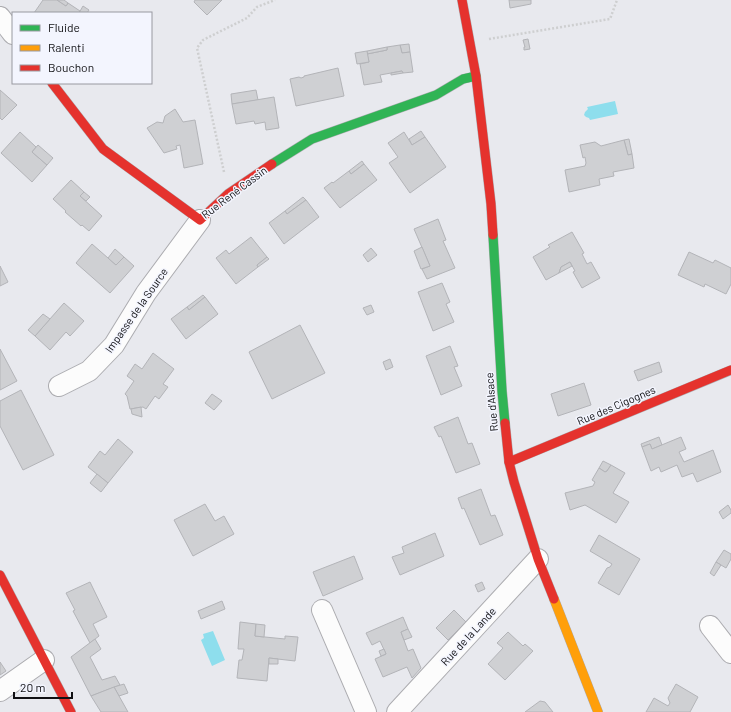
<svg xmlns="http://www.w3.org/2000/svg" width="731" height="712" font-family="Barlow,sans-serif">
  <rect width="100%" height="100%" fill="#e8e9ee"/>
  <!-- water -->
  <g fill="#8edeed">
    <path d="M615,101L618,114L590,120L589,118L586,117L584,115L585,112L588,109L587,107Z"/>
    <path d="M213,631L225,660L212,666L201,640L204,638L203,634Z"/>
  </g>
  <!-- building -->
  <g fill="#cfd0d3" stroke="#b3b4b8">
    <path d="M43,0H57L66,6L68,3L80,11L79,13H34Z"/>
    <path d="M57,0H64L68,3L66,6Z"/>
    <path d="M195,0H222L207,15L194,2Z"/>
    <path d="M509,0H531V4L510,8Z"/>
    <path d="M83,6L89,10L87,13H79Z"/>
    <path d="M528,39L530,49L524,50V47H525L523,40Z"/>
    <path d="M409,44L410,52L402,53L400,45Z"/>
    <path d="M400,45L402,53L410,52L413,72L403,73L402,71L380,75L382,82L364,85L360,64L369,62L367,54L387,50V47Z"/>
    <path d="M387,47V50L367,54V51Z"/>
    <path d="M367,51L369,62L357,64L355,53Z"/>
    <path d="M338,68L344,96L296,106L290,79L299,77L301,78L304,77V76Z"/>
    <path d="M402,71L403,73L391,75V73Z"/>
    <path d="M0,90L17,105L2,120L0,118Z"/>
    <path d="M256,90L258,100L232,104L231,94Z"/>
    <path d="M274,97L279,128L266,130L265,122L255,124L254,121L236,124L232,104Z"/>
    <path d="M175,109L183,122L195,120L203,164L184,168L180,145L176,146L177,149L164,153L147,128L157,122L163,123L165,116Z"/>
    <path d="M421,131L425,137L412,145L409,139Z"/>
    <path d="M20,132L36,147L32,152L47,165L32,182L1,153Z"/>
    <path d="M404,132L412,145L425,137L446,167L410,193L389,163L398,157L388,143Z"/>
    <path d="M629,139L632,154L628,155L624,140Z"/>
    <path d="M624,140L628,155L632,154L634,168L613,172L614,176L599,179L600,185L569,192L565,170L585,166L586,163L585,157L583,158L580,145L595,142L601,146Z"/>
    <path d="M38,145L53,158L47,165L32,152Z"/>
    <path d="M362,161L364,164L351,174L349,171Z"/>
    <path d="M364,164L377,180L340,208L324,188L332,182L333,183L349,171L351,174Z"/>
    <path d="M71,180L84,192L80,196L102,216L89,231L82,225L81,226L65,212L66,211L53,199Z"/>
    <path d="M84,192L90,197L86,201L80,196Z"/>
    <path d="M303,197L306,200L287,214L285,211Z"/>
    <path d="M306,200L319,217L284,244L269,223L285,211L287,214Z"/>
    <path d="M438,219L446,240L443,241L455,268L427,279L422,269L430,266L414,229Z"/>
    <path d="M572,232L584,253L582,254L587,264L591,262L600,278L582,288L573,272L575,271L570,262L561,267L559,273L546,280L533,257L550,247L548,245Z"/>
    <path d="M251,237L267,257L257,265L258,267L236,284L216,258L226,250L229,254Z"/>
    <path d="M92,244L116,265L124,257L134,266L110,293L76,263Z"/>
    <path d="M422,247L430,266L421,269L414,251Z"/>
    <path d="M371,248L377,255L368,262L363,255Z"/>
    <path d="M115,249L124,257L116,265L108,258Z"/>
    <path d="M689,252L713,263L715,260L731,268V284L726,294L705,284L704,287L678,275Z"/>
    <path d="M267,257L269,259L258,267L257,265Z"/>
    <path d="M570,262L572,266L559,273L561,267Z"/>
    <path d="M0,266L8,282L0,286Z"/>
    <path d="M442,283L450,302L446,304L454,322L433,331L418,292Z"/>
    <path d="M203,295L205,297L189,310L187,307Z"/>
    <path d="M205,297L218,314L186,339L171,319L187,307L189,310Z"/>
    <path d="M64,303L84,321L70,336L66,332L50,350L35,336Z"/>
    <path d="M371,305L374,312L367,315L363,308Z"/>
    <path d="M43,314L50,319L35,336L28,330Z"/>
    <path d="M300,325L325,373L272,399L249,352Z"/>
    <path d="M450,346L458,366L454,367L462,386L441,395L426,356Z"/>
    <path d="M0,349L17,381L0,390Z"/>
    <path d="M153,353L174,369L163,384L168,387L159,399L155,396L146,409L143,407L130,409L127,396L125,394L134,381L127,376L135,364L142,369Z"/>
    <path d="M390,359L393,367L386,370L383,362Z"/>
    <path d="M659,362L662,372L638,381L634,371Z"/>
    <path d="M584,383L591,405L558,416L551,394Z"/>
    <path d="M21,390L54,455L23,470L0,426V401Z"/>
    <path d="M212,394L222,401L214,410L205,403Z"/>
    <path d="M141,407L142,417L132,414L131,409Z"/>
    <path d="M458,417L468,444L472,443L480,464L456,473L441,436L439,437L434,427Z"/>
    <path d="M659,437L662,445L652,449L650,444L642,447L641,444Z"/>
    <path d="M681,437L686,449L679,452L684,462L713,450L721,472L697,482L693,473L682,477L677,465L661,472L659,467L651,471L642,447L650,444L652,449Z"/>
    <path d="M118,439L133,452L108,483L88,467L100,451L105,455Z"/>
    <path d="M603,461L611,465L607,471L605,472L599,468Z"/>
    <path d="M611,465L625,473L613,493L629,502L616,523L585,505L570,510L565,493L593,486L595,482L592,480L599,468L605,472L607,471Z"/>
    <path d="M97,474L108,483L101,492L90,483Z"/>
    <path d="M481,489L491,516L495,515L503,535L480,545L464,508L462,509L458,498Z"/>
    <path d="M205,504L215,521L224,516L234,534L193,556L174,520Z"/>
    <path d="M728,505L731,510V513L723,519L719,512Z"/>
    <path d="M435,533L444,556L400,575L392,557L404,553L402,547Z"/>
    <path d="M599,535L640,559L619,595L598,583L607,568L610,567L612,564L590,551Z"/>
    <path d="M724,550L731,554V559L726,568L716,562Z"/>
    <path d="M354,556L363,579L323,596L313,572Z"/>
    <path d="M716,562L721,565L714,576L710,573Z"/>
    <path d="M90,582L107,617L93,624L99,636L90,643L73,611L75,610L66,593Z"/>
    <path d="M482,582L485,589L478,592L475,585Z"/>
    <path d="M222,601L225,609L201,619L198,611Z"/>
    <path d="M454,610L466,622L448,640L436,628Z"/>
    <path d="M403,617L408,629L401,632L408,651L413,649L421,668L412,678L407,667L383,677L375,659L386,654L380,641L372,645L366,633Z"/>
    <path d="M240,622L256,624L255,636L285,639V636L298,637L295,661L269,658L267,681L237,678L239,660H242L244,649H238Z"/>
    <path d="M256,624L265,625L264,637L255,636Z"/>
    <path d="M408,629L412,637L404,640L401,632Z"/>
    <path d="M508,632L523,646L525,644L533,651L505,680L488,664L503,648L497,643Z"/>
    <path d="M95,639L101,649L90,657L102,680L115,676L120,685L91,696L71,657Z"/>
    <path d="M384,649L386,654L381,656L379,651Z"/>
    <path d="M269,658L278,659V664H269Z"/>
    <path d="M0,662L6,671L0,675Z"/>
    <path d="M124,684L128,693L119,696L114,687Z"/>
    <path d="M676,684L698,697L690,712H646L654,698L668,706L670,703L668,698Z"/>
    <path d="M114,687L128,712H101L91,696Z"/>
    <path d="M540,701L545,702L553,712H525Z"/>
  </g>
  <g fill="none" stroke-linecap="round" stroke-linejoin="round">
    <!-- street casing -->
    <g stroke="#acacb0" stroke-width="22">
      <g id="street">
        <path d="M0,17L13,34"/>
        <path d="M59,386L89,371L114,345L146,293L200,220"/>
        <path d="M322,610L366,712"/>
        <path d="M710,626L731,653"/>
        <path d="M0,691L44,660"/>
        <path d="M397,712L538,559"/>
      </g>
    </g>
    <!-- fast casing -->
    <g stroke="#acacb0" stroke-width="10">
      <g id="fast">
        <path d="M272,164L312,139L436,95L463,79L476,76"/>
        <path d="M493,235L502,391L505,423"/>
      </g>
    </g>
    <!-- slow casing -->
    <g stroke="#acacb0" stroke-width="10">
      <path id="slow" d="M554,599L598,712"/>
    </g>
    <!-- jam casing -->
    <g stroke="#acacb0" stroke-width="10">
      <g id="jam">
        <path d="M462,0L476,76L491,204L493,235"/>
        <path d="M52,83L103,149L200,220L228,194L272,164"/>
        <path d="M505,423L509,462L514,482L538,559L554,599"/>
        <path d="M509,462L731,370"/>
        <path d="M0,575L71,712"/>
      </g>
    </g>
    <!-- path -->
    <g stroke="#cecfd0" stroke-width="2.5" stroke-dasharray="2 2" stroke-linecap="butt">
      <path d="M489,39L610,19L617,0"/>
      <path d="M224,172L197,48L203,40L247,18L257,7L275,0"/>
    </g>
    <!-- street -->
    <use href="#street" stroke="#fcfcfc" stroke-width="20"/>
    <!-- fast -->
    <use href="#fast" stroke="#30b455" stroke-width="9"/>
    <!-- slow -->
    <use href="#slow" stroke="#ff9f0a" stroke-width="9"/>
    <!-- jam -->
    <use href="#jam" stroke="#e5322d" stroke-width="9"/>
  </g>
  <g text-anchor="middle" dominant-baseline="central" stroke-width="3" stroke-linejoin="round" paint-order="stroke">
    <!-- street labels -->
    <g font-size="11" fill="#101013" stroke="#f3f5fe">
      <text transform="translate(234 192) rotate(-37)">Rue René Cassin</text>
      <text transform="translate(136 310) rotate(-55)">Impasse de la Source</text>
      <text transform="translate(491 402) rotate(-95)">Rue d'Alsace</text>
      <text transform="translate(616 405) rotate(-23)">Rue des Cigognes</text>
      <text transform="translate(468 636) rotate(-47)">Rue de la Lande</text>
    </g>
  </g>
  <!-- legend -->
  <rect x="12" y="12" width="140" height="72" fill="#f3f5fe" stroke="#9899a0"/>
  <rect x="20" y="25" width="20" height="6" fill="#30b455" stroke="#9899a0"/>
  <text x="48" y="32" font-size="12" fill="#101013">Fluide</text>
  <rect x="20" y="45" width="20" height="6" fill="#ff9f0a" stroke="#9899a0"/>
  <text x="48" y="52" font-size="12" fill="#101013">Ralenti</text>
  <rect x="20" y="65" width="20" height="6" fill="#e5322d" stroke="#9899a0"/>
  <text x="48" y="72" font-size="12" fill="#101013">Bouchon</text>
  <!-- scale -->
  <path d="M14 692v6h58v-6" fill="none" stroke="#101013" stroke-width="2"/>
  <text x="20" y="692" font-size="12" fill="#101013" stroke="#f3f5fe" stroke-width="3" paint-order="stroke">20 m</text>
</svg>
